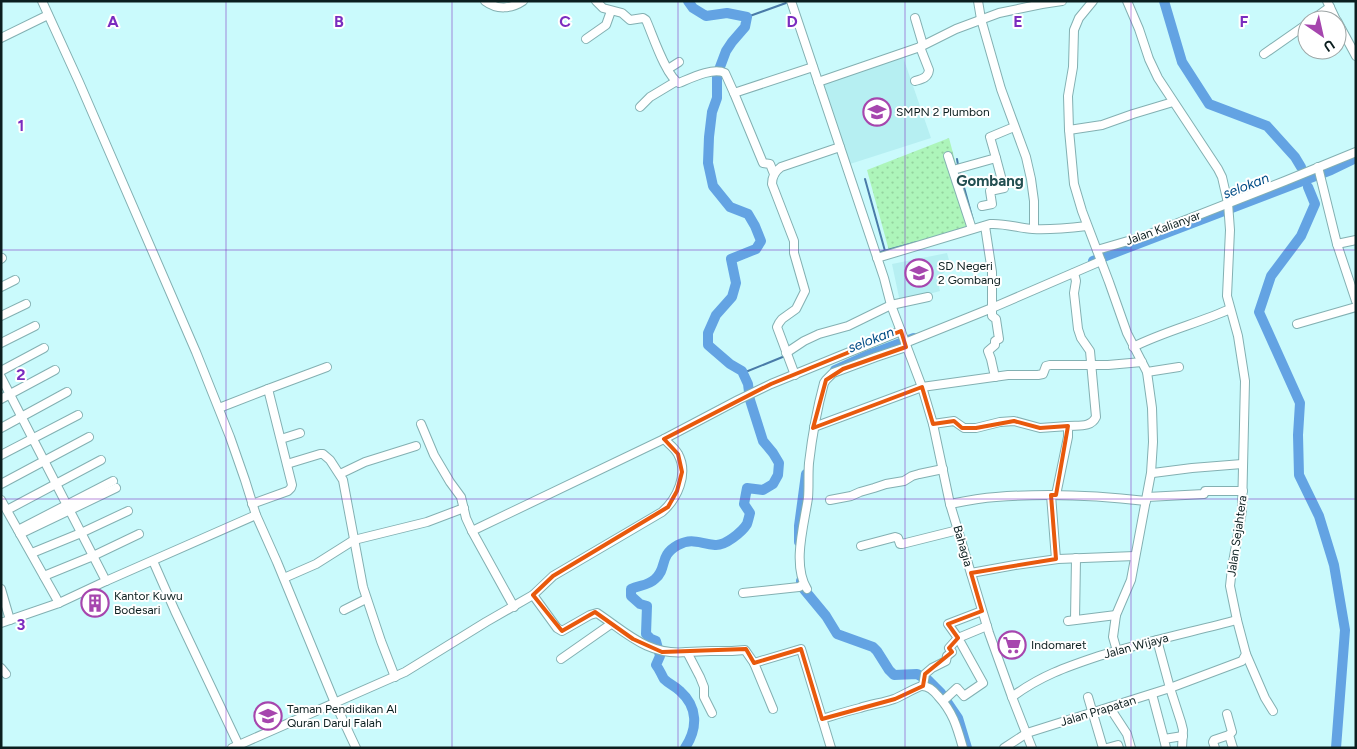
<svg xmlns="http://www.w3.org/2000/svg" width="1357" height="749" font-family="Figtree,sans-serif">
  <defs>
    <pattern id="grass-dots" width="8" height="8" patternUnits="userSpaceOnUse" patternTransform="scale(1.25)"><rect width="8" height="8" fill="#adf5ba"/><path d="M2 2h.1M6 6h.1" fill="none" stroke="#94d29f" stroke-width="1.8" stroke-linecap="round"/></pattern>
  </defs>
  <rect width="100%" height="100%" fill="#cafafc"/>
  <!-- built -->
  <g fill="#b6eff2">
    <path d="M903,57L931,138L850,164L823,85Z"/>
    <path d="M947,253L951,267L937,278L940,291L900,302L892,264Z"/>
  </g>
  <!-- grass -->
  <path fill="url(#grass-dots)" d="M949,138L973,229L891,258L867,170Z"/>
  <g fill="none" stroke-linecap="round" stroke-linejoin="round">
    <!-- stream -->
    <g stroke="#497ba8" stroke-width="2">
      <path d="M747,17L786,3"/>
      <path d="M957,159L958,165"/>
      <path d="M959,169L973,220"/>
      <path d="M865,179L885,251"/>
      <path d="M880,254V252L917,242"/>
      <path d="M743,373L785,356"/>
    </g>
    <!-- river -->
    <g stroke="#63a3e3" stroke-width="10">
      <path d="M1164,1L1182,62L1209,104L1267,126L1295,157L1301,167"/>
      <path d="M1308,187L1315,204L1301,236L1271,276L1259,312L1300,403L1298,435L1299,475L1319,516L1334,565L1345,630L1336,748"/>
      <path d="M1093,261L1331,170L1356,158"/>
      <path d="M835,370L866,356L914,338"/>
      <path d="M799,542V526L806,474"/>
      <path d="M801,581L802,587L826,616L837,634L873,647L877,651L889,670L894,675L917,674L928,680L941,693L958,718L967,748"/>
      <path d="M685,748C698,728 698,707 680,691C675,686 669,684 664,679C661,674 660,670 656,665L660,656L656,641L651,639L646,634L647,606L640,604L631,596V589C639,585 648,586 655,579C668,568 658,556 678,545C693,537 700,544 715,545C725,546 742,532 747,524C748,521 749,517 750,513L744,504L747,488L763,490L773,484L778,475L779,463L773,453L763,441L750,400L748,384L742,371L730,364L708,345V333L716,315L732,297L736,283L731,259L756,249L761,241L755,226L748,214L730,207L713,186L708,163L709,137L712,112L717,98V75L726,51L732,42L745,27L747,17L727,13L706,16L693,8L688,1"/>
    </g>
    <!-- minor casing -->
    <g stroke="#83b0b2" stroke-width="10">
      <g id="minor">
        <path d="M42,1L79,82L196,352L230,437L245,480L256,515L277,562L335,703L356,748"/>
        <path d="M485,1C497,10 511,9 523,1"/>
        <path d="M596,1L603,8L622,13L630,20L643,18L646,20C652,33 666,77 679,83C691,78 713,67 725,73L734,93L813,67"/>
        <path d="M791,1L884,278L891,305L922,387L933,424L950,504L989,633L1012,697L1032,748"/>
        <path d="M978,1L981,19L1001,89L1026,157L1031,179L1034,201V229"/>
        <path d="M1093,1L1079,18L1074,30L1073,67L1068,96L1069,130L1074,184L1082,211L1109,282L1127,333L1147,372L1152,408L1153,442L1151,473L1131,580L1116,615L1113,637L1117,651"/>
        <path d="M1127,1L1139,29L1149,59L1158,78L1218,169L1222,177L1228,203L1230,230L1227,296L1238,336L1245,381L1242,511L1232,568L1230,586L1237,620L1246,654L1242,661L1170,688L1181,722L1183,730L1182,748"/>
        <path d="M1327,1L1336,20"/>
        <path d="M915,18L923,45"/>
        <path d="M1312,20L1330,7"/>
        <path d="M1337,21L1356,56"/>
        <path d="M1,38L48,15"/>
        <path d="M586,39L606,25L611,11"/>
        <path d="M1264,54L1307,24"/>
        <path d="M668,69L679,62"/>
        <path d="M915,81C922,79 928,78 929,70L920,47"/>
        <path d="M818,82L920,47L956,29L999,13L1042,4L1062,1"/>
        <path d="M734,93L763,163L770,164L774,174"/>
        <path d="M640,107L650,97L675,82"/>
        <path d="M1069,130L1102,125L1133,114L1173,102"/>
        <path d="M948,156L972,229"/>
        <path d="M1318,167L1337,244L1356,301"/>
        <path d="M953,170L996,158L990,137L1014,127"/>
        <path d="M982,206L992,204L990,191L1004,188L996,158"/>
        <path d="M985,226L992,272V316L996,319L999,339L995,341V345L988,351L991,359L995,377"/>
        <path d="M1337,244L1356,240"/>
        <path d="M1097,250L1145,236L1285,181L1356,152"/>
        <path d="M877,258L990,224C1005,223 1018,228 1033,229C1051,230 1069,228 1087,226"/>
        <path d="M1,259L2,258"/>
        <path d="M1,287L15,280"/>
        <path d="M1,316L26,304"/>
        <path d="M1297,324L1356,307"/>
        <path d="M1,343L35,326"/>
        <path d="M905,343L992,308L1101,261"/>
        <path d="M1133,347C1165,331 1199,323 1230,309"/>
        <path d="M786,353L804,341L819,334L848,326L891,305L928,297"/>
        <path d="M1,371L44,348"/>
        <path d="M1147,372L1179,367"/>
        <path d="M795,375L777,327L779,323L782,319L796,309L805,291L794,253V241L772,184C772,177 774,172 781,167L840,147"/>
        <path d="M1,377L106,581"/>
        <path d="M268,389L327,367"/>
        <path d="M1,399L55,370"/>
        <path d="M219,408L268,389L292,485L291,488L288,491L252,504"/>
        <path d="M421,424L434,455L450,482L461,497L466,518L472,531L514,607"/>
        <path d="M933,424L954,421L964,428H976L1000,422L1014,421L1040,428L1068,426"/>
        <path d="M814,427L922,387L1008,375H1038L1043,374L1046,366L1050,365H1108L1142,362"/>
        <path d="M1,428L67,392"/>
        <path d="M281,439L300,433"/>
        <path d="M1,455L78,415"/>
        <path d="M287,464L320,454H323L330,460L343,480L363,587L381,641L395,677"/>
        <path d="M1153,473L1192,468L1242,464"/>
        <path d="M340,474L365,462L416,446"/>
        <path d="M1,484L89,437"/>
        <path d="M1051,495L1056,559"/>
        <path d="M1056,495L1068,437V426C1078,425 1091,428 1096,417L1090,351L1081,338L1078,329L1074,293L1076,281L1074,273"/>
        <path d="M1147,497L1204,494L1205,491H1243"/>
        <path d="M1,500L59,603"/>
        <path d="M830,500L851,496L860,492L874,488L886,484L904,481L912,476L919,474L943,469"/>
        <path d="M950,504C965,501 981,498 996,497C1046,493 1096,495 1146,501"/>
        <path d="M7,510L101,460"/>
        <path d="M18,530L113,481"/>
        <path d="M472,531L664,439L738,400L771,384L901,331"/>
        <path d="M20,534L116,488"/>
        <path d="M861,546L895,537L898,538L900,544H902L958,530"/>
        <path d="M32,553L81,533L128,511"/>
        <path d="M153,561L175,611L240,748"/>
        <path d="M971,573L1015,565L1058,559L1135,556"/>
        <path d="M44,576L93,556L139,534"/>
        <path d="M284,578L316,564L354,540L427,522L464,508"/>
        <path d="M1,589L10,620"/>
        <path d="M807,589C792,565 804,525 808,498C809,487 808,475 809,463C812,437 817,409 824,383L826,380L833,373L876,357L906,347"/>
        <path d="M743,593L799,587L804,584"/>
        <path d="M533,595L557,628L562,631L590,615L597,613C627,633 648,656 687,652L700,677L704,687V697L712,713"/>
        <path d="M344,610L366,599"/>
        <path d="M1075,620L1076,558"/>
        <path d="M1068,621L1116,615"/>
        <path d="M1,623L59,603L106,581L256,515"/>
        <path d="M687,652L710,651H732L745,650L754,663L773,709"/>
        <path d="M1246,654L1265,698L1273,711"/>
        <path d="M561,659L611,624"/>
        <path d="M754,663L801,649L831,748"/>
        <path d="M1,668L6,674"/>
        <path d="M923,686L925,674L932,668L946,661L947,656L952,652L949,648L958,638L948,624L982,611"/>
        <path d="M1152,694L1164,739"/>
        <path d="M1012,697C1040,676 1066,667 1099,656C1144,642 1191,632 1237,620"/>
        <path d="M1088,697L1103,748"/>
        <path d="M943,701L957,688L964,696L983,683L958,638L987,626"/>
        <path d="M1110,708L1127,734L1131,748"/>
        <path d="M1227,714L1232,732L1229,735L1233,748"/>
        <path d="M822,719C835,715 847,711 860,708C871,704 883,703 894,699C900,697 918,686 922,686C928,686 934,691 938,696C953,712 957,727 963,748"/>
        <path d="M232,748L405,672L486,622L533,595L553,576L662,512C677,499 689,474 678,454C675,448 669,444 664,439"/>
        <path d="M1004,748L1027,733L1170,688L1157,640"/>
        <path d="M1107,748L1118,745L1119,748"/>
        <path d="M1166,748L1164,739L1183,736"/>
        <path d="M1215,748L1213,742L1214,740L1229,735"/>
      </g>
    </g>
    <!-- minor -->
    <use href="#minor" stroke="#fff" stroke-width="8"/>
  </g>
  <!-- marked area -->
  <path fill="none" stroke="#e8590c" stroke-width="4" stroke-linejoin="round" d="M901,331L906,347L843,369L826,380L813,428L922,387L933,424L954,421L962,428H976L1014,421L1040,428L1068,426L1056,495H1051L1056,559L971,573L982,611L948,624L958,638L949,648L952,652L925,674L923,686L895,699L822,719L801,649L754,663L746,649L662,652L633,639L595,612L562,631L533,595L553,576L668,507L677,491L682,472L678,454L664,439L771,384Z"/>
  <!-- grid -->
  <path fill="none" stroke="#7b2cbf" stroke-width="1" stroke-opacity="0.55" d="M226,1V748M452,1V748M678,1V748M905,1V748M1131,1V748M1,250H1356M1,499H1356"/>
  <!-- icons -->
  <defs>
    <g id="school-ring" transform="scale(1.4375)"><circle r="9.5" fill="#fff" stroke="#a646ae" stroke-width="1.5"/><path d="M0-5L7-2L0 1L-7-2ZM-4 1L0 2.5L4 1V4Q0 6-4 4Z" fill="#a646ae"/></g>
    <g id="building-ring" transform="scale(1.4375)"><circle r="9.5" fill="#fff" stroke="#a646ae" stroke-width="1.5"/><path d="M-4-6H4V6H1V3H-1V6H-4ZM-2.5-4.3h1.7v1.8h-1.7ZM.8-4.3h1.7v1.8H.8ZM-2.5-1h1.7V.8h-1.7ZM.8-1h1.7V.8H.8Z" fill="#a646ae"/></g>
    <g id="supermarket-ring" transform="scale(1.4375)"><circle r="9.5" fill="#fff" stroke="#a646ae" stroke-width="1.5"/><path d="M-6-5.5h2.5l.6 2H6L4.5 2H-2.5L-4.4-4H-6ZM-1.5 3.2a1.3 1.3 0 1 0 .1 0ZM3 3.2a1.3 1.3 0 1 0 .1 0Z" fill="#a646ae"/></g>
  </defs>
  <g fill-rule="evenodd">
    <use href="#school-ring" x="877" y="112"/>
    <use href="#school-ring" x="919" y="273"/>
    <use href="#building-ring" x="95" y="603"/>
    <use href="#supermarket-ring" x="1012" y="645"/>
    <use href="#school-ring" x="268" y="716"/>
  </g>
  <g text-anchor="middle" dominant-baseline="central" stroke-width="4" stroke-linejoin="round" paint-order="stroke">
    <!-- poi labels -->
    <g font-size="12" fill="#0b1e1f" stroke="#fff" text-anchor="start">
      <text x="896" y="112">SMPN 2 Plumbon</text>
      <text x="938" y="266">SD Negeri<tspan x="938" dy="14">2 Gombang</tspan></text>
      <text x="114" y="596">Kantor Kuwu<tspan x="114" dy="14">Bodesari</tspan></text>
      <text x="1031" y="645">Indomaret</text>
      <text x="287" y="709">Taman Pendidikan Al<tspan x="287" dy="14">Quran Darul Falah</tspan></text>
    </g>
    <!-- street labels -->
    <g font-size="12" fill="#0b1e1f" stroke="#fff">
      <text transform="translate(1163 228) rotate(-20)">Jalan Kalianyar</text>
      <text transform="translate(1237 536) rotate(-82)">Jalan Sejahtera</text>
      <text transform="translate(963 546) rotate(74)">Bahagia</text>
      <text transform="translate(1136 646) rotate(-15)">Jalan Wijaya</text>
      <text transform="translate(1098 711) rotate(-17)">Jalan Prapatan</text>
    </g>
    <!-- water labels -->
    <g font-size="14" font-style="italic" fill="#004c86" stroke="#fff">
      <text transform="translate(1246 186) rotate(-21)">selokan</text>
      <text transform="translate(871 340) rotate(-21)">selokan</text>
    </g>
    <!-- quarter labels -->
    <g font-size="15" font-weight="bold" fill="#234f51" stroke="#fff">
      <text x="990" y="181">Gombang</text>
    </g>
  </g>
  <g font-size="16" text-anchor="middle" font-weight="bold" fill="#7b2cbf" stroke="#fff" stroke-width="4" stroke-linejoin="round" paint-order="stroke">
    <text x="113" y="27">A</text>
    <text x="339" y="27">B</text>
    <text x="565" y="27">C</text>
    <text x="792" y="27">D</text>
    <text x="1018" y="27">E</text>
    <text x="1244" y="27">F</text>
    <text x="21" y="131">1</text>
    <text x="21" y="380">2</text>
    <text x="21" y="630">3</text>
  </g>
  <!-- border -->
  <rect width="1357" height="749" fill="none" stroke="#0b1e1f" stroke-width="5"/>
  <!-- north arrow -->
  <g transform="translate(1322 35) rotate(146)"><circle r="24" fill="#ffffff" stroke="#9da5a5"/>
  <path d="M0-4L9 19L0 12L-9 19Z" fill="#a646ae"/>
  <text y="-8" font-size="14" font-weight="bold" text-anchor="middle" fill="#0b1e1f">U</text>
  </g>
</svg>
